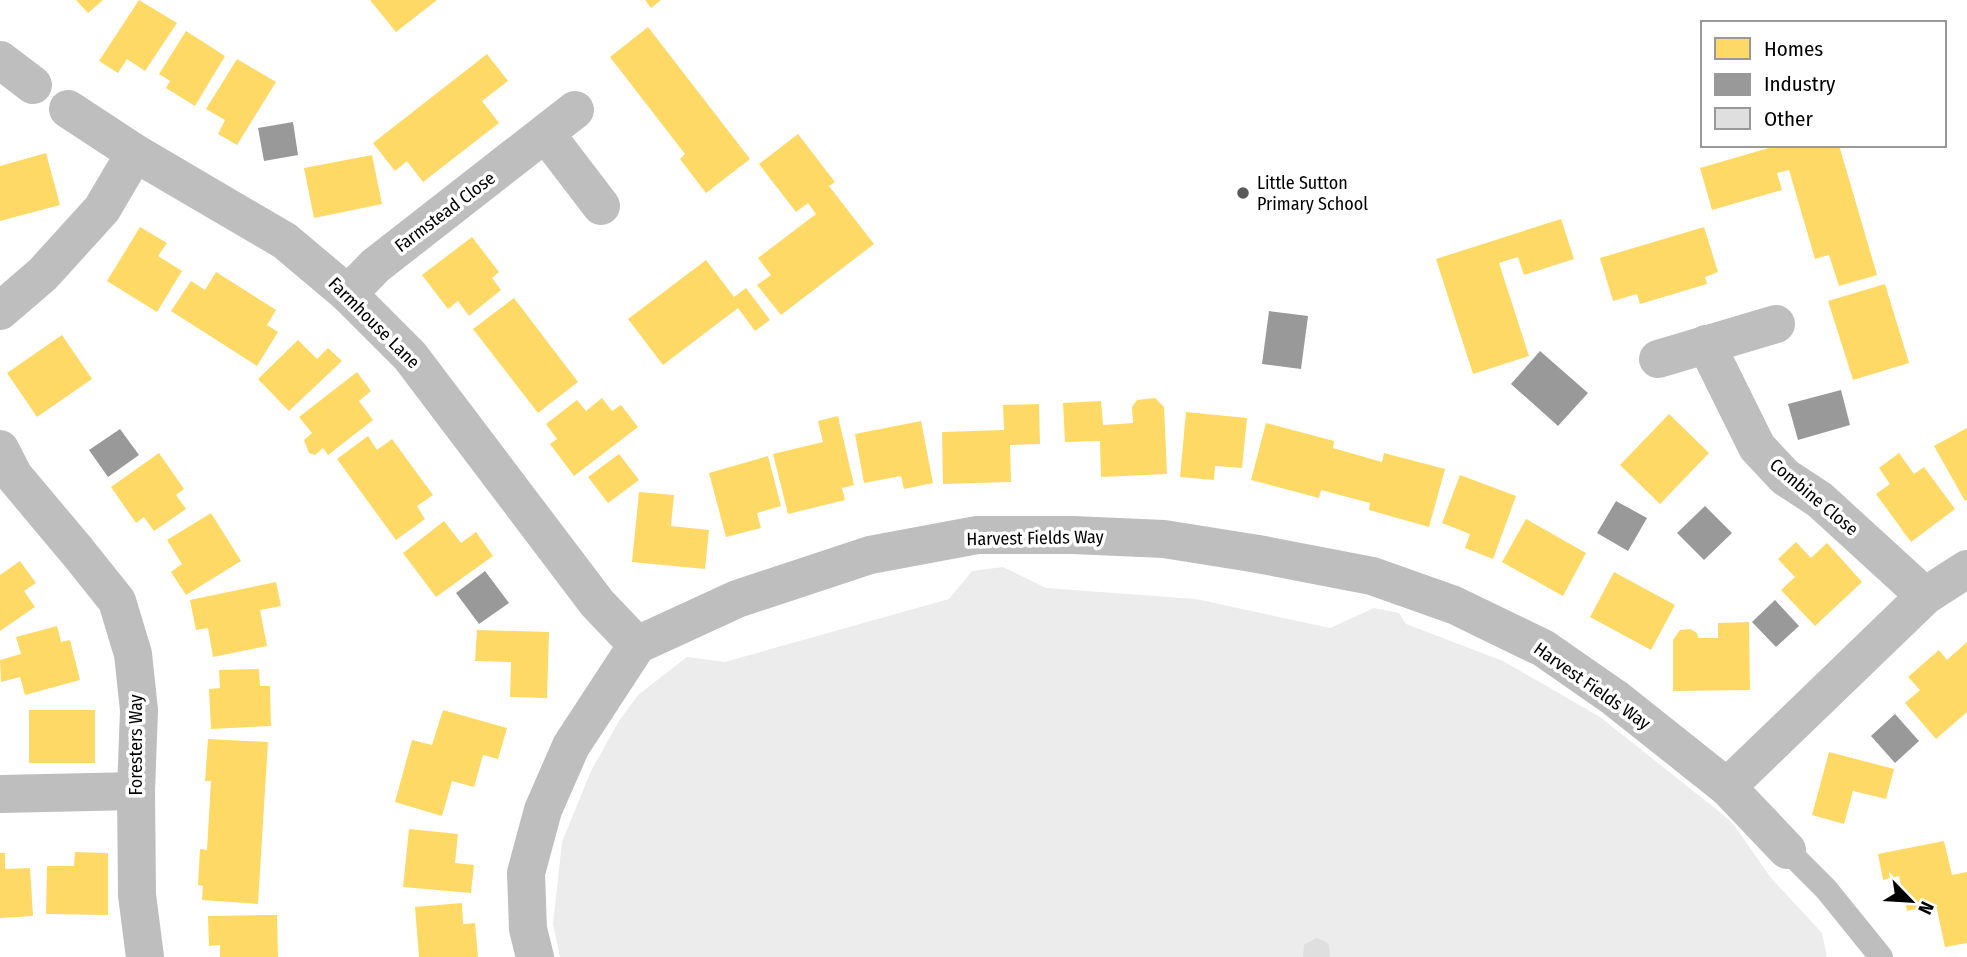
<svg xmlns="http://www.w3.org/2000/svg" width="1967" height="957" font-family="'Fira Sans Condensed',sans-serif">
  <rect width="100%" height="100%" fill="#fff"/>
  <!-- green -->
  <path fill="#ececec" d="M1003,567L1046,588L1196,599L1330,628L1374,608L1399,613L1406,624L1503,661L1600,717L1721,813L1734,825L1771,878L1822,933L1827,957H560L553,924L562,842L591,771L619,721L638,695L687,657L725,662L949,599L972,571Z"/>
  <!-- homes -->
  <g fill="#ffd966">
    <path d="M76,0H103L88,13Z"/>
    <path d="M139,0L177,23L145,71L127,59L118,73L99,61Z"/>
    <path d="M370,0H437L396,32Z"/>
    <path d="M645,0H661L651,8Z"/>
    <path d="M648,27L750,159L706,193L680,159L685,154L610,57Z"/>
    <path d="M186,31L225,56L195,106L166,88L170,81L159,74Z"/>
    <path d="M487,54L508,81L482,101L499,123L423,182L407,161L395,171L373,143Z"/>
    <path d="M237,59L276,82L237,145L218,134L225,120L206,109Z"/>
    <path d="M798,134L835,182L829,186L874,244L781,315L757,285L771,275L758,258L816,214L808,203L796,212L759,164Z"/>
    <path d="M1779,145H1839L1877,275L1839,286L1829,255L1815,259L1789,170L1777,173L1782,190L1712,210L1700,168Z"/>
    <path d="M46,153L60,205L0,221V166Z"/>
    <path d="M372,155L382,204L314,218L304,168Z"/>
    <path d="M1561,219L1574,259L1524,275L1518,257L1499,263L1529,356L1473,374L1436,259Z"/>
    <path d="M140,227L167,243L158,256L182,271L157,312L107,281Z"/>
    <path d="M1704,227L1718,272L1705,277L1707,284L1640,304L1637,294L1613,301L1600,258Z"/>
    <path d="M472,237L499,272L492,278L501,290L469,316L458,301L448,309L422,275Z"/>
    <path d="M706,260L734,297L746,288L770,320L755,331L738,308L663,365L628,319Z"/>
    <path d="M216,272L276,310L267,325L278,332L257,366L171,311L191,281L205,290Z"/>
    <path d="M1885,284L1909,363L1853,380L1828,301Z"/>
    <path d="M514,298L578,382L538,413L473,329Z"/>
    <path d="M62,335L92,379L37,417L7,373Z"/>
    <path d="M298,340L317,359L328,348L342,361L289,411L258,379Z"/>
    <path d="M357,372L371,391L359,401L373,420L328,455L323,448L315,455L309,453L304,440L312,433L299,417Z"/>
    <path d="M602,398L612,411L621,405L638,427L574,476L550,444L557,439L546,424L577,400L586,411Z"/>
    <path d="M1155,398L1164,407L1167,474L1101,477L1100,441L1065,442L1063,403L1101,401L1103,425L1133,423L1132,407L1137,400Z"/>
    <path d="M1039,404L1040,444L1010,445L1011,482L943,484L942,432L1004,430L1003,405Z"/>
    <path d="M1186,412L1247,418L1242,468L1215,466L1214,480L1180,477Z"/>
    <path d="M1669,414L1709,453L1660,504L1620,465Z"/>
    <path d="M838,416L854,485L842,488L845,500L788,514L773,454L823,442L818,421Z"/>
    <path d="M921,421L933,483L904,489L901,476L864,483L855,434Z"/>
    <path d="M1266,423L1334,441L1333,448L1382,462L1384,453L1445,469L1429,527L1369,510L1370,503L1321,490L1319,498L1251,480Z"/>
    <path d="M1967,428V500L1965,501L1934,446Z"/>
    <path d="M368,436L377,450L392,439L433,495L417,506L425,519L396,540L337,459Z"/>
    <path d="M159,453L184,489L176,495L186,509L154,531L144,517L136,523L111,487Z"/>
    <path d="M1899,453L1914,474L1924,467L1955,509L1911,542L1876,494L1890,484L1879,468Z"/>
    <path d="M619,454L639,480L608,503L588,477Z"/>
    <path d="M768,456L781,506L757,513L761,528L726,537L709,473Z"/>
    <path d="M1460,475L1516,496L1493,559L1465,548L1470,534L1442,523Z"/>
    <path d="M639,492L674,495L671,526L709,530L705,569L632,562Z"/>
    <path d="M211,513L241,561L186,595L171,572L182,564L167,540Z"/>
    <path d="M1526,519L1586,553L1563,596L1502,562Z"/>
    <path d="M444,521L461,543L476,532L493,556L436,597L403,553Z"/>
    <path d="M1796,542L1811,558L1827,543L1862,582L1815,626L1781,590L1795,577L1778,559Z"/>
    <path d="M20,561L36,583L24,591L35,607L0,631V575Z"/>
    <path d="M1614,572L1675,605L1651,650L1590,617Z"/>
    <path d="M276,582L281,606L260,610L267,646L213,657L208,628L196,630L190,600Z"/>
    <path d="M1749,622L1750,690L1673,691V640L1680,630L1690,629L1697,633L1698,638H1718V623Z"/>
    <path d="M57,626L61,642L70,640L80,680L25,695L20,677L1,682L0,660L21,654L16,637Z"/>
    <path d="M477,630L549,632L547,698L510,697L511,662L475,661Z"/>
    <path d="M1967,642V712L1936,739L1905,703L1920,690L1908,677L1939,650L1947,660Z"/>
    <path d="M259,669L260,686H270L271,726L211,729L209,689L220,688L219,670Z"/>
    <rect x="29" y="710" width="66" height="53"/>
    <path d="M443,710L507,728L498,759L483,755L474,787L452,781L442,816L395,802L412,740L432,745Z"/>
    <path d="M208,739L268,742L258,904L202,900L203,886L198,885L200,849L207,850L211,781H205Z"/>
    <path d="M1829,752L1894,769L1886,799L1853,791L1844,824L1812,815Z"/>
    <path d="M409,829L458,834L455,863L474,865L471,893L403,887Z"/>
    <path d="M1944,841L1952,875L1967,872V943L1945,947L1936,905L1907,911L1899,876L1883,880L1878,854Z"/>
    <path d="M75,852L108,853V915L46,914L47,866H74Z"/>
    <path d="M0,853H5V869L30,868L33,916L0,918Z"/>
    <path d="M462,903L463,924L475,923L478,957H419L415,907Z"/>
    <path d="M277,915L278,957H220V945L209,946L208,916Z"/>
  </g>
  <!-- industry -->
  <g fill="#999">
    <path d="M293,122L298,155L264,161L258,128Z"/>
    <path d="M1269,311L1308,316L1301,369L1262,364Z"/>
    <path d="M1540,351L1588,393L1558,426L1511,384Z"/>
    <path d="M1841,390L1850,425L1798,440L1788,404Z"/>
    <path d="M120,429L139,455L108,477L89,450Z"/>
    <path d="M1616,501L1647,518L1628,551L1597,533Z"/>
    <path d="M1705,506L1732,533L1704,560L1677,533Z"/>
    <path d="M485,571L509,603L479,624L456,593Z"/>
    <path d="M1775,600L1799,626L1776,647L1752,622Z"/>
    <path d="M1895,714L1919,741L1895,763L1871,736Z"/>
  </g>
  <!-- building -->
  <path fill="#dfdfdf" d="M1316,938L1325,941L1329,945L1330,957H1303L1304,945Z"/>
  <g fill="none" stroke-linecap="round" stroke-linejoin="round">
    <!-- lane -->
    <path stroke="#bebebe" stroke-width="24" d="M1787,850L1826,889L1881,957"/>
    <!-- street -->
    <g stroke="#bebebe" stroke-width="38">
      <path d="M0,60L33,85"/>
      <path d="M68,109L135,153L285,241L348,294L410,356L597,603L637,645"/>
      <path d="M546,134L601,206"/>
      <path d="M348,294L375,266L575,110"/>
      <path d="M0,311L43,274L102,209L135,153"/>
      <path d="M1706,344L1757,447L1785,477L1820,500L1925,596"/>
      <path d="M1658,359L1776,324"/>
      <path d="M0,449L14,476L77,551L117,601L133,654L139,710L136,791L137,895L145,957"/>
      <path d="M1727,787L1787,850"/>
      <path d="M0,794L136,791"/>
      <path d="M535,957L528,929L526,873L543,810L571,746L637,645L737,599L870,555L977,535H1073L1164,539L1258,554L1372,576L1454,605L1543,648L1615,698L1727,787L1925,596L1967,569"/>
    </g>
  </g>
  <!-- markers -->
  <circle fill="#595959" stroke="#fff" stroke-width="2.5" cx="1243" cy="193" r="7"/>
  <g text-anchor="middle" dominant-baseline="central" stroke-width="7" stroke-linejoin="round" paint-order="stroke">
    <!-- poi labels -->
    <g font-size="18" fill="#000" stroke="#fff" text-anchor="start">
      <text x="1257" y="183">Little Sutton<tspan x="1257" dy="21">Primary School</tspan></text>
    </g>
    <!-- street labels -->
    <g font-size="18" fill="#000" stroke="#fff">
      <text transform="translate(445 212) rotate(-37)">Farmstead Close</text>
      <text transform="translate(374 323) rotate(45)">Farmhouse Lane</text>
      <text transform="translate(1814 497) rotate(40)">Combine Close</text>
      <text transform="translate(1035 538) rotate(-1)">Harvest Fields Way</text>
      <text transform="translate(1592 686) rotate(35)">Harvest Fields Way</text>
      <text transform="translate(136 745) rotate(-90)">Foresters Way</text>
    </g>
  </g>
  <!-- legend -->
  <rect x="1701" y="21" width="245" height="126" fill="#ffffff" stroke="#999999" stroke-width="2"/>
  <rect x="1715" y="38" width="35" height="21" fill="#ffd966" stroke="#999999" stroke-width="2"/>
  <text x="1764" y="56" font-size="21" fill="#000000">Homes</text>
  <rect x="1715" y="74" width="35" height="21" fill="#999999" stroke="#999999" stroke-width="2"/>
  <text x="1764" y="91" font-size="21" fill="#000000">Industry</text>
  <rect x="1715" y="108" width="35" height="21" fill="#dfdfdf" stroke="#999999" stroke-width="2"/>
  <text x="1764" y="126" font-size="21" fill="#000000">Other</text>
  <!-- north arrow -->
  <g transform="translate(1911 901) rotate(115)" stroke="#ffffff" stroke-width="5" paint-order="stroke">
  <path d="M0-5L12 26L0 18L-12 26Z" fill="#000000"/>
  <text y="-10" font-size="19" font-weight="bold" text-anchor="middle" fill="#000000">N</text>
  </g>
</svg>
